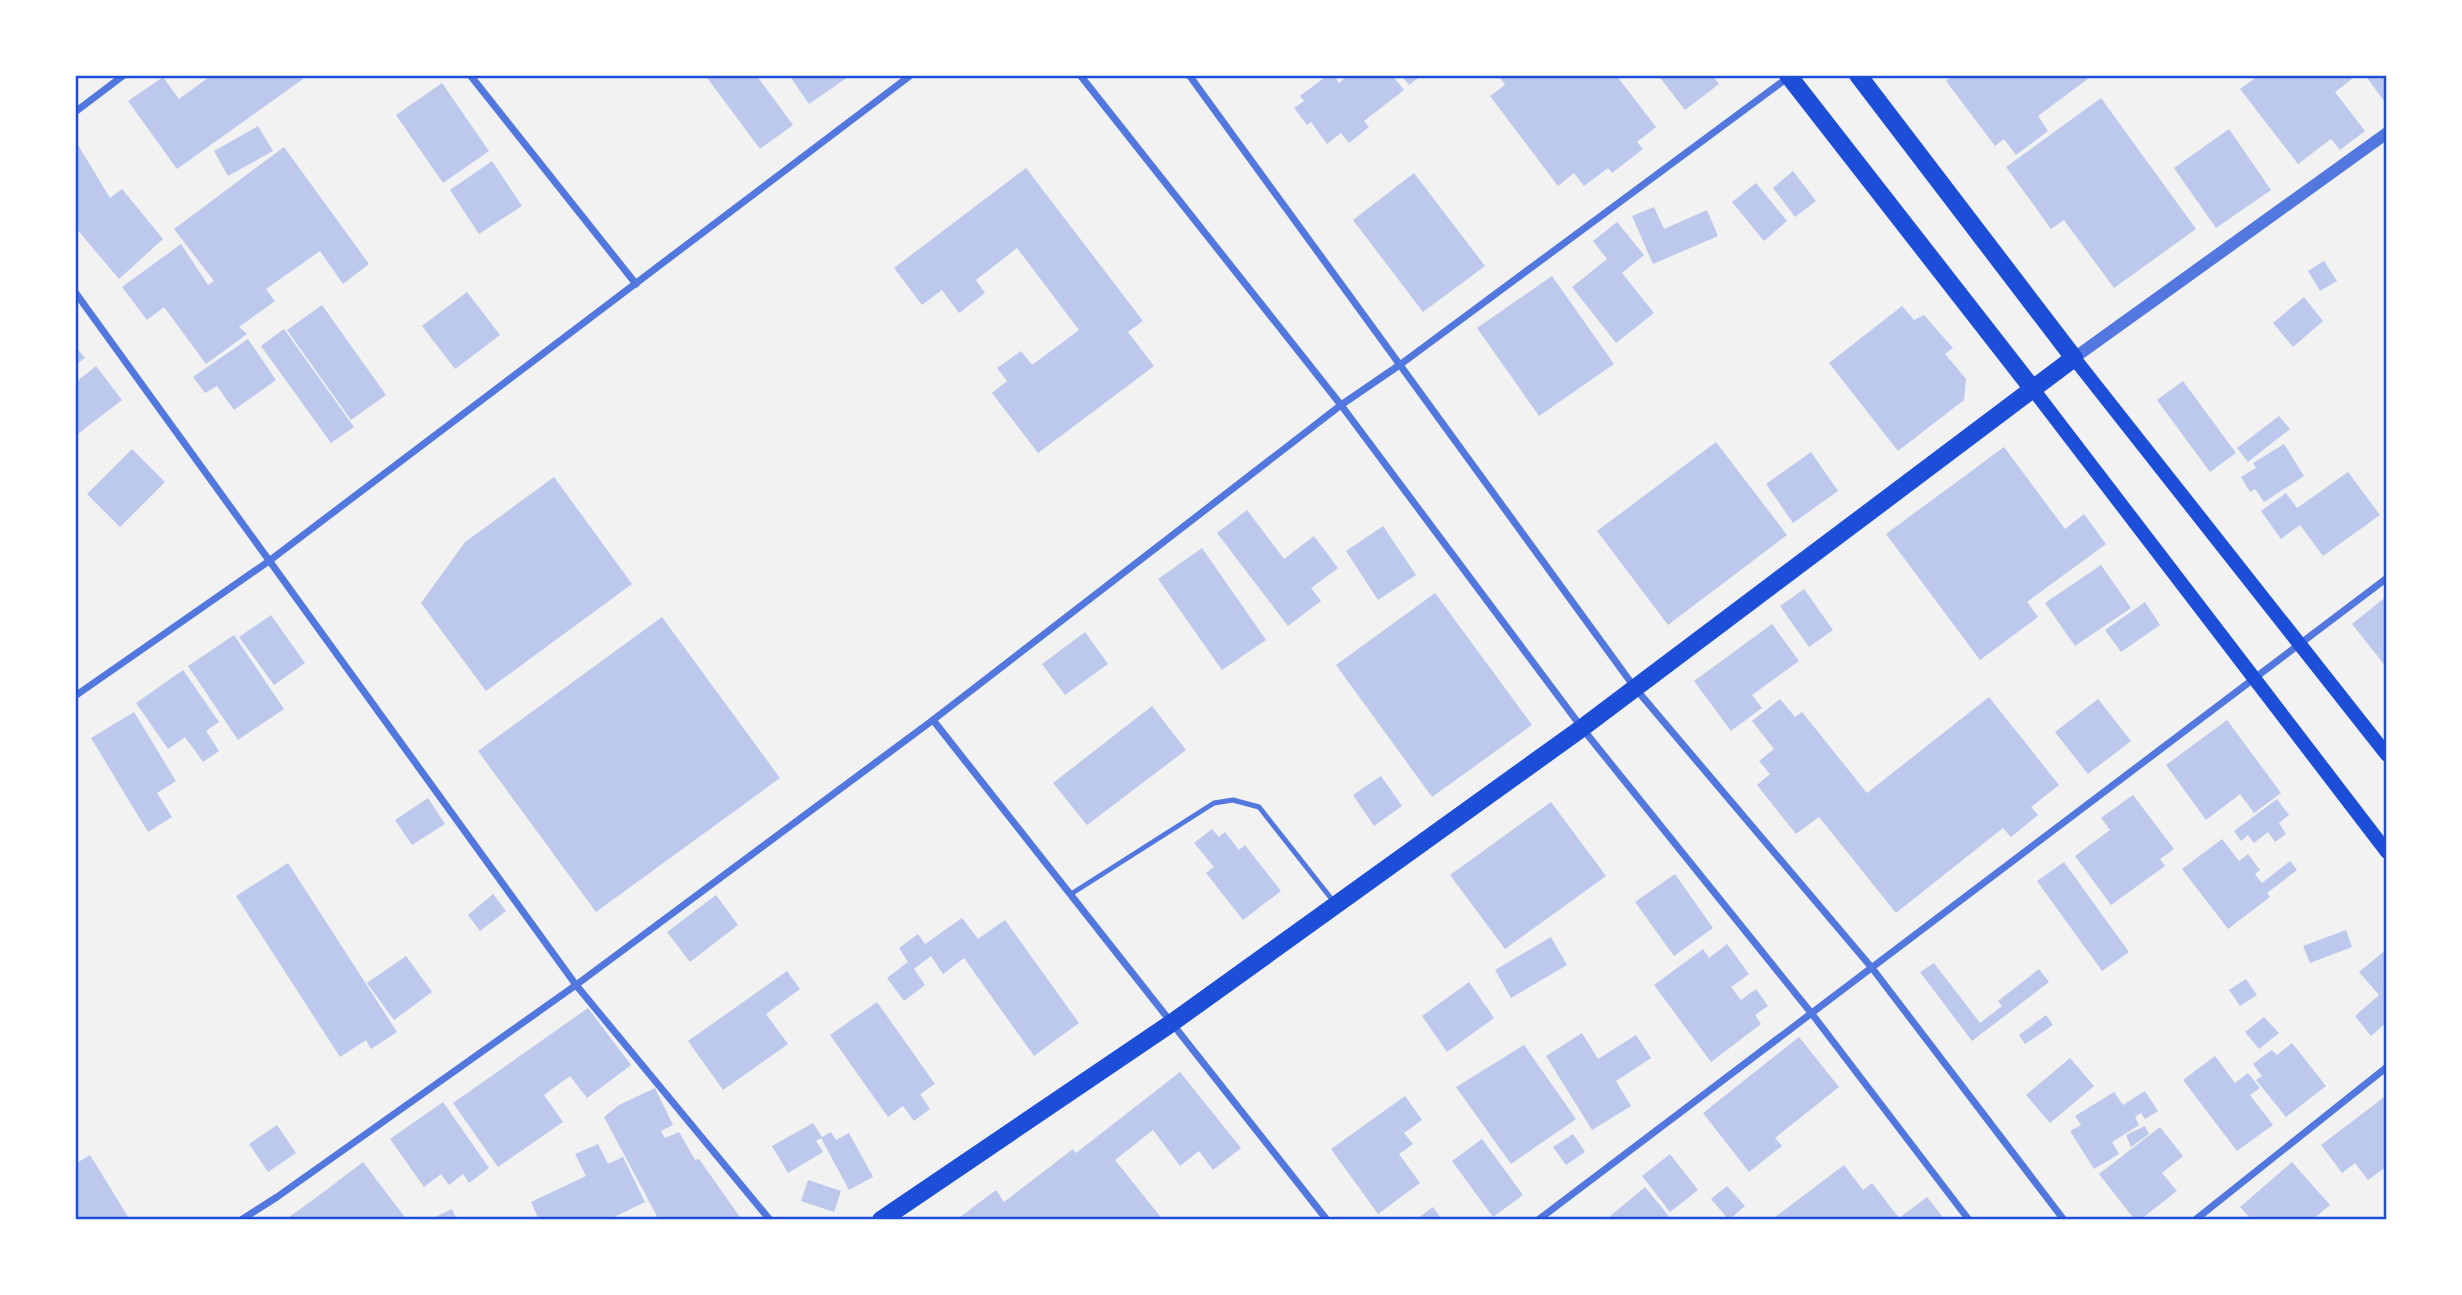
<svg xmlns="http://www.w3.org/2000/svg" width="2462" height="1295" font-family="'Roboto Condensed',sans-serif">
  <rect width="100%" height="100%" fill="#f2f2f2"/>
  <!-- building -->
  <g fill="#bdc9ec">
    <path d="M207,75H300L303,79L177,169L128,101L163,77L179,99L209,77Z"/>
    <path d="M705,75H756L793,125L760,149Z"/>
    <path d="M789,75H851L809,104Z"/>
    <path d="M1328,75H1334L1339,83L1349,75H1392L1404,90L1364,121L1369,127L1349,143L1341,133L1327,144L1311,122L1307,125L1294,108L1304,101L1300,96Z"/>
    <path d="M1401,75H1422L1409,85Z"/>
    <path d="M1498,75H1543L1545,79L1550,75H1616L1656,127L1637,142L1643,149L1612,173L1608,168L1584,186L1574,173L1558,186L1490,96L1505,85Z"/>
    <path d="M1658,75H1712L1719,84L1685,110Z"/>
    <path d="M1954,75H2093L2038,116L2048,131L2016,155L2004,139L1995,146L1946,81Z"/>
    <path d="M2251,75H2349L2352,79L2335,92L2365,131L2340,150L2331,139L2298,164L2240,89L2254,79Z"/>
    <path d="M2365,75H2387V105Z"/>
    <path d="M442,83L489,151L443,183L396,115Z"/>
    <path d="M2101,98L2196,229L2114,288L2064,220L2051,229L2006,167Z"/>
    <path d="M258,126L273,151L228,176L214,151Z"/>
    <path d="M2229,129L2271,190L2216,228L2174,168Z"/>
    <path d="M78,145L110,198L122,189L163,239L119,279L75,227V147Z"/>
    <path d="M284,147L369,264L343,284L320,251L266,289L275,301L239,327L247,334L206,364L164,307L147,320L122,287L181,244L208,285L214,281L174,229Z"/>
    <path d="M492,161L522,206L479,234L450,190Z"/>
    <path d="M1026,168L1143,321L1128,332L1154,366L1038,453L992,393L1007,381L997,368L1021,351L1032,365L1079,330L1017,248L976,280L985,293L959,313L942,290L922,305L894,268Z"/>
    <path d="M1793,171L1816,201L1795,217L1773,188Z"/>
    <path d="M1414,173L1485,266L1423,312L1353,220Z"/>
    <path d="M1756,183L1787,221L1764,241L1732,202Z"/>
    <path d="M1654,207L1664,229L1707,210L1718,236L1653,264L1632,216Z"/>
    <path d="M1617,222L1644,255L1622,273L1654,313L1616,343L1572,287L1607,259L1593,241Z"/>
    <path d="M2324,261L2337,281L2320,291L2308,271Z"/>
    <path d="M1552,276L1614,364L1539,416L1477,328Z"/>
    <path d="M467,292L500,335L455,369L422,326Z"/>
    <path d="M2304,297L2323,321L2293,347L2273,323Z"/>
    <path d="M322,305L386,395L351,420L287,330Z"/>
    <path d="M1902,306L1914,320L1924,315L1953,348L1945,354L1966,379L1964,400L1898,451L1829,363Z"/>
    <path d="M284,329L354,427L331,443L261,346Z"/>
    <path d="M248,339L276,380L234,410L217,386L205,393L193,377Z"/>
    <path d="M75,346L85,358L75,365Z"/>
    <path d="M96,366L122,400L75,436V383Z"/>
    <path d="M2183,381L2236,453L2210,472L2157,400Z"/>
    <path d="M2279,416L2290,429L2248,462L2237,448Z"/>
    <path d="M1716,442L1787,535L1668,625L1597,531Z"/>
    <path d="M2284,444L2304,476L2264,502L2255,489L2250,492L2241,477L2256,468L2253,463Z"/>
    <path d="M2004,447L2065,529L2084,514L2106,544L2027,602L2038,617L1980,660L1886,534Z"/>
    <path d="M132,449L165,482L120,527L87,494Z"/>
    <path d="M1811,452L1838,491L1793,523L1766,484Z"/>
    <path d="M2348,472L2380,515L2323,556L2300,525L2281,539L2261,511L2286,493L2297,508Z"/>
    <path d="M554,477L632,584L486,691L421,603L465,542Z"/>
    <path d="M1247,510L1284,559L1314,536L1338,568L1311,588L1321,601L1288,626L1217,533Z"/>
    <path d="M1383,526L1416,575L1378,600L1346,551Z"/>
    <path d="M1202,548L1266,640L1222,670L1158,579Z"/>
    <path d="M2101,565L2131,608L2075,646L2045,603Z"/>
    <path d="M1804,589L1833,630L1809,647L1780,606Z"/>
    <path d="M1435,593L1532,725L1432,797L1336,665Z"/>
    <path d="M2387,596V668L2352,624Z"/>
    <path d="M2145,602L2160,625L2121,652L2105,630Z"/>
    <path d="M271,615L305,663L274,685L239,637Z"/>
    <path d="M662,617L780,778L596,912L478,751Z"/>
    <path d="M1772,624L1799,661L1752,695L1762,708L1731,731L1694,681Z"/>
    <path d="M1085,632L1108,664L1065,695L1042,664Z"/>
    <path d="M234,635L284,709L238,740L188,666Z"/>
    <path d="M183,670L219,722L206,731L219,751L203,762L185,737L168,749L136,703Z"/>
    <path d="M1989,697L2059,785L2031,807L2038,815L2011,837L2003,828L1896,913L1819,817L1796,834L1757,785L1770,774L1759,761L1774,749L1752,721L1780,699L1795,717L1802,712L1867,793Z"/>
    <path d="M2098,699L2131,741L2088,774L2055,732Z"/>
    <path d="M1152,706L1186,750L1087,825L1053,783Z"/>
    <path d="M134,712L176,781L157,793L172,817L148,832L91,738Z"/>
    <path d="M2227,720L2281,793L2254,813L2240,794L2206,820L2166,765Z"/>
    <path d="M1381,776L1402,806L1374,826L1353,795Z"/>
    <path d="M2133,795L2174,849L2160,859L2165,866L2111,905L2075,856L2110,830L2101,818Z"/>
    <path d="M428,798L445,824L412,845L395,820Z"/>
    <path d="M2277,799L2289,815L2279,823L2286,834L2275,842L2268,832L2254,843L2248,835L2241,841L2234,831Z"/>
    <path d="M1551,802L1606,876L1505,949L1450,875Z"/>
    <path d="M1212,829L1219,837L1225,832L1239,850L1245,845L1281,891L1243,920L1206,873L1214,867L1194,843Z"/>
    <path d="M2222,839L2239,861L2248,854L2260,870L2255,874L2262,883L2290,861L2297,870L2267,893L2270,897L2228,929L2182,869Z"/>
    <path d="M2064,862L2129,952L2102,971L2037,881Z"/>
    <path d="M288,863L397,1032L371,1049L366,1040L340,1057L236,896Z"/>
    <path d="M1675,874L1713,928L1674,956L1635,902Z"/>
    <path d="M493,894L506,911L480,931L468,915Z"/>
    <path d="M716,895L738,925L690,962L667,932Z"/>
    <path d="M962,918L978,939L1005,920L1079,1023L1034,1056L964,958L943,974L931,956L914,969L925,985L904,1001L887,978L908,962L899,948L918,934L925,944Z"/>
    <path d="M2346,930L2352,947L2310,963L2303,946Z"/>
    <path d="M1551,937L1567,965L1511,998L1495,970Z"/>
    <path d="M1727,944L1749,974L1731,987L1741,1000L1756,989L1768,1006L1755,1015L1761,1024L1711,1062L1654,985L1703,949L1709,958Z"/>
    <path d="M2387,949V1022L2371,1036L2355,1016L2379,995L2359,972Z"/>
    <path d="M406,956L432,992L394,1020L367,983Z"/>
    <path d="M1934,963L1980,1023L2002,1006L1998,1001L2039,969L2049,982L1972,1041L1920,972Z"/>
    <path d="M787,971L800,989L766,1014L788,1044L723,1090L688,1041Z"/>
    <path d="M2246,979L2257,995L2240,1006L2229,990Z"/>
    <path d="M1469,982L1494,1018L1447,1052L1422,1016Z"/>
    <path d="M877,1002L935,1084L920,1094L930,1109L914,1121L903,1106L888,1117L830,1035Z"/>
    <path d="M588,1008L631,1065L587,1098L570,1076L544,1095L563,1122L498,1167L453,1103Z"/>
    <path d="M2046,1015L2053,1025L2025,1044L2019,1035Z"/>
    <path d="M2264,1017L2279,1033L2259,1049L2245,1032Z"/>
    <path d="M1582,1033L1598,1059L1636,1035L1651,1058L1616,1081L1631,1106L1592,1130L1546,1056Z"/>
    <path d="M1799,1037L1839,1087L1775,1138L1782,1146L1749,1172L1703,1113Z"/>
    <path d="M2292,1043L2326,1086L2286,1117L2256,1080L2262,1076L2253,1064L2272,1050L2277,1055Z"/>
    <path d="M1524,1045L1576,1119L1511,1164L1456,1087Z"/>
    <path d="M2215,1056L2235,1083L2248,1073L2260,1088L2250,1095L2273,1125L2237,1151L2183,1080Z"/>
    <path d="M2070,1058L2094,1086L2050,1123L2026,1095Z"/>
    <path d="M1180,1072L1241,1148L1213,1170L1199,1151L1180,1166L1153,1130L1115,1160L1163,1220H956L996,1190L1004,1202L1073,1149L1076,1153Z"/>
    <path d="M655,1088L673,1125L661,1131L665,1138L679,1132L695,1160L699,1159L742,1220H659L604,1117L619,1105Z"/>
    <path d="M2145,1091L2158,1111L2145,1119L2141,1113L2135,1117L2139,1125L2112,1142L2119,1154L2094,1169L2070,1131L2081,1125L2075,1116L2114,1092L2123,1105Z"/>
    <path d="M2387,1095V1166L2368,1180L2355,1163L2342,1173L2321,1145Z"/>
    <path d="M1405,1096L1422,1120L1404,1133L1413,1144L1399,1154L1420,1183L1378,1214L1331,1149Z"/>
    <path d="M443,1102L489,1168L469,1183L463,1174L449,1185L441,1174L424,1187L390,1139Z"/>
    <path d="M813,1123L822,1137L831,1132L836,1140L849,1133L873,1177L849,1190L821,1138L816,1141L823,1152L788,1173L772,1146Z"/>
    <path d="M277,1125L296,1153L268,1172L249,1144Z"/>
    <path d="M2145,1126L2149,1134L2131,1147L2126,1135Z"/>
    <path d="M2160,1127L2183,1156L2162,1173L2177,1191L2140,1220H2135L2099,1174Z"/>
    <path d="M1573,1134L1585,1152L1566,1165L1553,1147Z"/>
    <path d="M1482,1139L1523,1195L1493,1217L1452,1161Z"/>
    <path d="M598,1144L608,1164L623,1157L645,1202L608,1220H539L531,1202L586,1176L575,1154Z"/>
    <path d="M1670,1154L1698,1190L1670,1212L1642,1176Z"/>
    <path d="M90,1155L130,1220H75V1164Z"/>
    <path d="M363,1162L407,1220H285L321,1194Z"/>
    <path d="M2292,1162L2330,1205L2312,1220H2252L2240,1207Z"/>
    <path d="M1844,1165L1863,1190L1872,1183L1899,1218L1927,1197L1945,1220H1771Z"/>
    <path d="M808,1180L841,1191L834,1212L801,1201Z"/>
    <path d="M1727,1186L1745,1206L1729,1220L1711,1199Z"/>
    <path d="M1645,1187L1672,1220H1612L1609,1217Z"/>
    <path d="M1433,1207L1442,1220H1415Z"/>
    <path d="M452,1209L457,1220H429Z"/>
  </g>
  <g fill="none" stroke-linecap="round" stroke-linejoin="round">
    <!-- service -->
    <path stroke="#5277de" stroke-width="5" d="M1071,894L1214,803L1233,800L1259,807L1334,902"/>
    <!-- minor -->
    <g stroke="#5277de" stroke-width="7">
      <path d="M470,75L636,284"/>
      <path d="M1080,75L1341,405L1582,728L1812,1014L1969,1220"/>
      <path d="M1189,75L1635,688L1872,968L2064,1220"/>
      <path d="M75,112L124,75"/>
      <path d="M75,292L576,985L770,1220"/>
      <path d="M75,696L269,561L911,75"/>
      <path d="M933,720L1327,1220"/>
      <path d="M241,1220L277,1197L576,985L933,720L1341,405L1401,364L1790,76"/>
      <path d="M1538,1220L2387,578"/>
      <path d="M2195,1220L2387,1067"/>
    </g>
    <!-- tertiary -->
    <path stroke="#5277de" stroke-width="12" d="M2074,358L2387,133"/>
    <!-- secondary -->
    <g stroke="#1d4ed8" stroke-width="14">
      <path d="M2074,358L2387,755"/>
      <path d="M2032,388L2387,852"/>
    </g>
    <!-- primary -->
    <g stroke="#1d4ed8" stroke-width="18">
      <path d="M1788,75L2032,388"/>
      <path d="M881,1220L1173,1022L1582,728L2074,358L1858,75"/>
    </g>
  </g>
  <!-- border -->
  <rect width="2462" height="1295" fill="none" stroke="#ffffff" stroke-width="154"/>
  <rect x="77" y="77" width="2308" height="1141" fill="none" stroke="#1d4ed8" stroke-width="2.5"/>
</svg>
